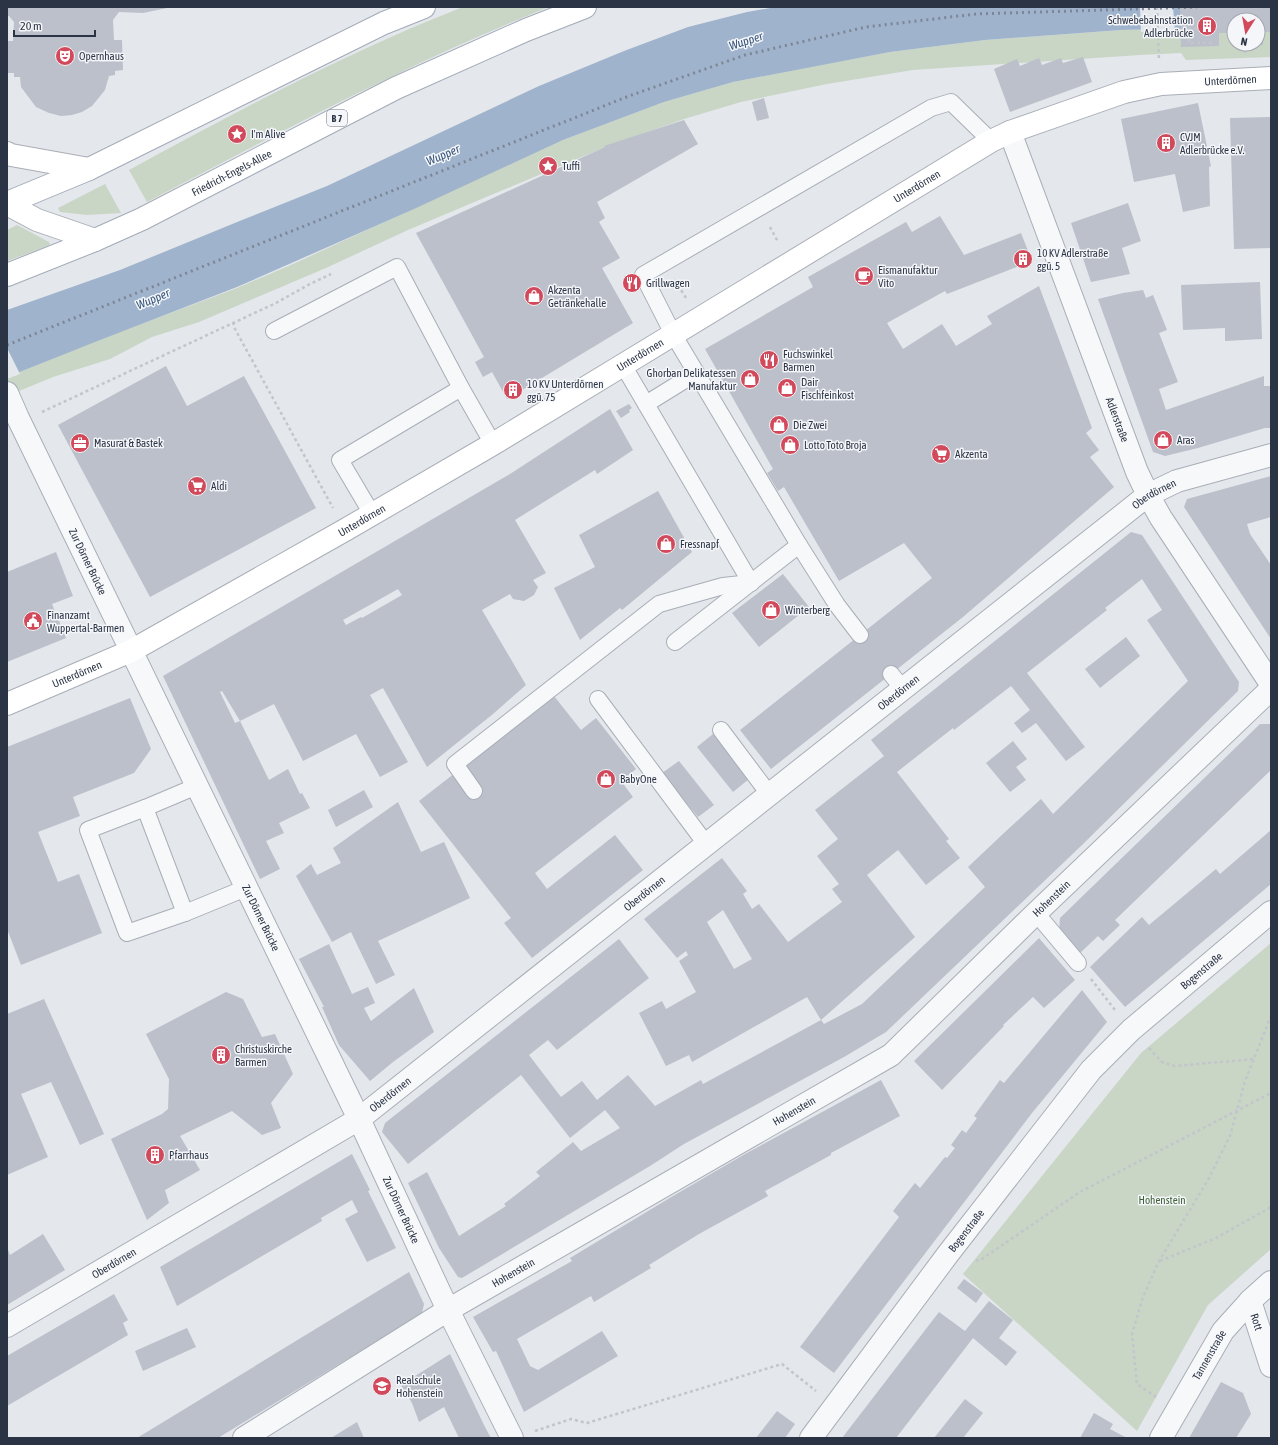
<svg xmlns="http://www.w3.org/2000/svg" width="1278" height="1445" font-family="'Asap Condensed',sans-serif">
  <rect width="100%" height="100%" fill="#e4e7ec"/>
  <!-- green -->
  <g fill="#c9d6c5">
    <path d="M463,7H549C410,62 279,133 147,202L129,170C238,111 347,52 463,7Z"/>
    <path d="M1258,25H1271V57L1186,60L1181,53L1140,55L913,70L827,84L741,102L684,119L603,148L408,230L326,268L199,322L152,337L110,359L53,377L7,396V377L96,341L237,288L293,264L563,140L664,102L733,82L809,67L890,52L985,40L1122,30L1234,26V44H1258Z"/>
    <path d="M105,184L121,213L87,215L60,212L58,208Z"/>
    <path d="M17,225L49,242L50,244L48,246L7,261V230Z"/>
    <path d="M1271,943V1249L1208,1305L1137,1431L963,1274L1141,1053Z"/>
  </g>
  <!-- water -->
  <path fill="#9fb4cc" d="M776,7H1271L1258,20H1234V27L1121,30L985,40L890,52L733,82L664,102L563,140L414,209L237,287L95,342L7,377V310L120,270L247,218L327,186L539,86L624,51L688,27L747,12Z"/>
  <!-- pier -->
  <g fill="#e4e7ec">
    <path d="M1140,7H1173L1175,31L1141,32Z"/>
    <path d="M7,348L20,374L7,379Z"/>
  </g>
  <!-- building -->
  <g fill="#bbc0ca" fill-rule="evenodd">
    <path d="M7,7H172L143,13L119,12L113,20L114,40H122L123,70L115,71V75L109,76L105,90L92,106L82,112L72,115L61,116L49,113L36,107L21,87L20,77H14V73H7V41H13L14,22L9,16H7Z"/>
    <path d="M1180,7H1271V32H1262L1263,45H1258V20H1234V33H1219V46L1181,47Z"/>
    <path d="M1083,57L1092,82L1010,112L994,69L1017,59L1020,66L1039,58L1042,65L1061,58L1063,63Z"/>
    <path d="M764,98L769,118L757,121L752,102Z"/>
    <path d="M1198,103L1211,166L1209,167L1210,206L1183,212L1175,174L1134,182L1121,119Z"/>
    <path d="M1270,117H1271V248L1234,249L1230,118Z"/>
    <path d="M684,120L698,144L597,202L605,218L599,222L620,258L602,268L633,323L507,399L492,372L483,377L475,362L484,357L416,233L605,147L604,146Z"/>
    <path d="M1128,203L1141,241L1122,248L1130,274L1091,282L1071,223Z"/>
    <path d="M940,216L964,255L1021,233L1032,261L947,294L945,291L887,323L903,349L942,324L956,346L992,324L987,316L1039,286L1092,428L1086,433L1099,450L1090,457L1114,487L963,617L771,769L740,730L932,578L904,543L839,581L784,487L778,491L767,473L773,469L705,349L813,287L808,277L906,222L912,232Z"/>
    <path d="M1260,282L1262,339L1225,341V328L1183,330L1181,285Z"/>
    <path d="M1143,290L1146,298L1153,295L1167,330L1159,333L1178,382L1159,389L1166,410L1264,376V386H1271V428H1265L1198,448L1165,456L1153,452L1098,299L1123,293Z"/>
    <path d="M166,366L187,406L244,376L316,508L150,597L58,425Z"/>
    <path d="M629,404L632,408L629,410L630,412L621,418L616,411Z"/>
    <path d="M610,409L633,450L597,474L595,470L515,520L546,573L533,580L538,587L534,595L524,601L513,599L510,594L482,610L526,685L493,714L427,767L383,688L370,695L408,762L380,777L356,734L303,761L274,704L240,721L269,780L288,769L300,794L302,793L310,808L279,823L284,833L266,841L280,869L260,879L163,676L510,474ZM398,589L402,595L362,618L361,617L346,625L343,620ZM222,691L240,721L235,723L220,692Z"/>
    <path d="M1271,476V517L1247,524L1250,534L1271,565V639L1184,507L1187,499Z"/>
    <path d="M658,491L692,552L622,610L620,608L580,640L554,588L595,567L579,535Z"/>
    <path d="M1131,532L1142,535L1239,682L1238,691L1082,845L886,1032L844,1057L684,1144L650,1166L462,1278L458,1277L439,1248L408,1183L427,1172L459,1236L506,1206L504,1204L540,1176L536,1172L573,1142L581,1151L620,1128L605,1110L570,1138L521,1075L408,1164L382,1132L385,1123L619,939L649,978L557,1050L548,1040L529,1055L561,1097L582,1081L597,1100L628,1075L655,1106L701,1080L703,1084L821,1020L807,997L692,1062L689,1055L666,1066L639,1013L662,1001L666,1009L696,992L679,961L688,955L686,951L677,958L644,919L722,858L747,891L743,894L752,909L759,904L788,942L842,902L832,889L839,884L817,856L838,839L815,810L884,756L871,740ZM1142,579L1162,610L1147,620L1188,681L1053,814L1041,799L1005,832L968,867L985,887L862,1004L824,1024L821,1020L915,937L867,875L898,850L926,885L960,858L946,841L949,839L897,772L953,728L954,730L1011,686L1030,710L1014,723L1022,733L1036,723L1066,761L1085,747L1027,673L1107,610L1105,608ZM723,910L752,959L734,969L707,922Z"/>
    <path d="M56,552L73,596L52,604L66,638L7,662V572Z"/>
    <path d="M783,574L809,607L759,647L732,613Z"/>
    <path d="M1126,637L1140,656L1100,688L1085,669Z"/>
    <path d="M554,696L581,730L596,718L636,769L621,781L633,797L535,873L547,889L615,835L643,870L532,958L504,923L511,918L419,801Z"/>
    <path d="M130,698L151,749L134,773L73,797L80,816L38,832L58,882L79,874L102,933L21,965L7,929V747Z"/>
    <path d="M1260,724H1271V770L1115,920L1120,925L1103,941L1098,936L1080,953L1059,931L1060,918Z"/>
    <path d="M713,734L749,779L733,792L697,747Z"/>
    <path d="M1013,741L1027,759L1016,767L1026,780L1010,792L986,763Z"/>
    <path d="M679,761L714,805L698,817L662,773Z"/>
    <path d="M364,790L373,807L336,827L328,810Z"/>
    <path d="M398,802L421,852L444,842L470,898L378,941L395,975L376,984L351,932L332,942L296,876L311,864L317,875L341,863L333,848Z"/>
    <path d="M1271,830V884L1125,1007L1090,967L1142,917L1149,925L1216,869L1220,874Z"/>
    <path d="M1039,938L1075,980L1044,1008L1033,997L1003,1025L1004,1026L942,1090L914,1061Z"/>
    <path d="M329,944L352,994L368,987L375,1003L364,1008L371,1021L414,988L434,1032L393,1062L370,1081L339,1045L322,1007H324L299,959Z"/>
    <path d="M1082,990L1107,1022L1032,1113L834,1373L800,1347L899,1217L893,1211L915,1183L920,1188L945,1157L947,1158L955,1148L951,1145L962,1130L966,1133L977,1118L974,1116L1000,1080L1004,1083Z"/>
    <path d="M226,992L243,999L262,1037L275,1034L293,1074L271,1103L281,1128L262,1135L232,1111L180,1136L200,1170L165,1190L169,1203L147,1220L111,1139L162,1114L168,1109L169,1079L146,1034Z"/>
    <path d="M44,999L104,1134L80,1145L51,1082L21,1094L48,1157L7,1175V1014Z"/>
    <path d="M881,1080L900,1116L831,1153V1155L765,1191L768,1196L699,1234L649,1265L651,1268L594,1302L591,1296L517,1339L530,1366L538,1370L602,1331L618,1356L524,1412L496,1351L493,1352L473,1317L572,1261L570,1258L673,1196L745,1154Z"/>
    <path d="M352,1154L370,1190L368,1191L396,1248L367,1262L345,1219L358,1212L352,1200L321,1218L322,1221L177,1306L160,1267Z"/>
    <path d="M43,1234L65,1270L7,1305V1247L10,1255Z"/>
    <path d="M409,1272L424,1304L422,1313L380,1339L218,1438H137Z"/>
    <path d="M964,1279L983,1293L976,1303L957,1288Z"/>
    <path d="M114,1294L128,1320L123,1323L128,1335L7,1406V1356Z"/>
    <path d="M989,1301L1013,1320L999,1338L1017,1352L1006,1366L973,1338L896,1438H842L939,1312L965,1331Z"/>
    <path d="M187,1328L196,1347L143,1371L135,1351Z"/>
    <path d="M450,1354L485,1427L491,1438H459L444,1407L419,1422L412,1403L401,1385Z"/>
    <path d="M1221,1382L1243,1393L1251,1414L1236,1438H1189Z"/>
    <path d="M965,1399L983,1413L963,1438H934Z"/>
    <path d="M777,1411L795,1424L785,1438H756Z"/>
    <path d="M1094,1413L1113,1424L1110,1429L1127,1438H1080Z"/>
    <path d="M357,1422L364,1438H331Z"/>
  </g>
  <g fill="none" stroke-linecap="round" stroke-linejoin="round">
    <!-- lane casing -->
    <g stroke="#a9aeb7" stroke-width="18">
      <g id="lane">
        <path d="M274,331L397,267L461,388L493,444"/>
        <path d="M623,365L751,583"/>
        <path d="M646,404L696,373"/>
        <path d="M372,514L340,460L461,388"/>
        <path d="M860,635L837,605L799,545L673,334L643,275L931,108L951,102L991,141"/>
        <path d="M675,642L799,545"/>
        <path d="M891,674L903,689"/>
        <path d="M598,699L706,844"/>
        <path d="M721,730L769,794"/>
        <path d="M197,786L145,808L185,913L246,888"/>
        <path d="M474,791L455,764L659,604L723,586L751,583"/>
        <path d="M145,808L88,830L127,933L185,913"/>
        <path d="M1036,913L1078,963"/>
      </g>
    </g>
    <!-- street casing -->
    <g stroke="#a9aeb7" stroke-width="24">
      <g id="street">
        <path id="s1" d="M1010,132L1137,472L1148,495L1161,518L1271,684"/>
        <path id="s2" d="M7,393L18,418L359,1119L448,1310L512,1438"/>
        <path id="s3" d="M1250,1301L1271,1366"/>
        <path id="s4" d="M7,1326L359,1119L1148,495L1177,481L1271,455"/>
        <path id="s5" d="M244,1438L448,1310L891,1055L1036,913L1271,689"/>
        <path id="s6" d="M811,1438L948,1254L1091,1070L1131,1030L1271,912"/>
        <path id="s7" d="M1161,1438L1223,1331L1250,1301L1271,1282"/>
      </g>
    </g>
    <!-- secondary casing -->
    <g stroke="#a9aeb7" stroke-width="24">
      <g id="secondary">
        <path d="M7,153L11,155L89,169"/>
        <path d="M7,204L37,220L95,240"/>
        <path id="s8" d="M7,704L131,651L345,530L493,444L623,365L991,141L1010,132L1124,92L1161,84L1271,78"/>
      </g>
    </g>
    <!-- primary casing -->
    <g stroke="#a3abb8" stroke-width="24">
      <g id="primary">
        <path d="M7,203L89,169L384,23L424,7"/>
        <path id="s9" d="M7,275L95,240L142,219L396,88L526,30L585,7"/>
      </g>
    </g>
    <!-- path -->
    <g stroke="#c2c5cb" stroke-width="2.5" stroke-dasharray="3 3" stroke-linecap="butt">
      <path d="M1157,7L1159,60"/>
      <path d="M1212,43H1189V29L1217,28"/>
      <path d="M1245,44V55"/>
      <path d="M770,227L778,242"/>
      <path d="M675,280L686,298"/>
      <path d="M233,322L235,329L333,508"/>
      <path d="M42,412L276,303L308,285L331,274"/>
      <path d="M1091,979L1115,1010"/>
      <path d="M1149,1048L1162,1062L1175,1066L1254,1059"/>
      <path d="M976,1260L979,1261L1080,1192L1271,1093"/>
      <path d="M1160,1261L1216,1238L1271,1207"/>
      <path d="M1156,1397L1137,1384L1132,1334L1143,1297L1159,1261L1208,1180L1230,1136L1245,1081L1271,1016"/>
      <path d="M535,1431L571,1419L587,1423L782,1364L816,1391"/>
    </g>
    <!-- lane -->
    <use href="#lane" stroke="#f7f8fa" stroke-width="16"/>
    <!-- street -->
    <use href="#street" stroke="#f7f8fa" stroke-width="22"/>
    <!-- secondary -->
    <use href="#secondary" stroke="#fff" stroke-width="22"/>
    <!-- primary -->
    <use href="#primary" stroke="#fff" stroke-width="22"/>
    <!-- rail -->
    <path stroke="#7d8696" stroke-width="3" stroke-dasharray="2 4" stroke-linecap="butt" d="M7,345L629,96L745,55L866,27L976,14L1197,7"/>
  </g>
  <!-- icons -->
  <defs>
    <g id="building-disc" transform="scale(1)"><circle r="9.5" fill="#d1495b" stroke="#f4f6f9"/><path d="M-4-6H4V6H1V3H-1V6H-4ZM-2.5-4.3h1.7v1.8h-1.7ZM.8-4.3h1.7v1.8H.8ZM-2.5-1h1.7V.8h-1.7ZM.8-1h1.7V.8H.8Z" fill="#fff"/></g>
    <g id="theatre-disc" transform="scale(1)"><circle r="9.5" fill="#d1495b" stroke="#f4f6f9"/><path d="M-5-5.5Q0-4 5-5.5V0Q5 5 0 6Q-5 5-5 0ZM-3.3-2.5H-1v1.5H-3.3ZM1-2.5H3.3v1.5H1ZM-2.8 1Q0 5.5 2.8 1Z" fill="#fff"/></g>
    <g id="sight-disc" transform="scale(1)"><circle r="9.5" fill="#d1495b" stroke="#f4f6f9"/><path d="M0-6L1.8-2.2L6-1.7L2.9 1.2L3.7 5.4L0 3.3L-3.7 5.4L-2.9 1.2L-6-1.7L-1.8-2.2Z" fill="#fff"/></g>
    <g id="cafe-disc" transform="scale(1)"><circle r="9.5" fill="#d1495b" stroke="#f4f6f9"/><path d="M-5.5-4.5H6V0H3Q3 3.5 0 3.5H-2.5Q-5.5 3.5-5.5 0ZM3-3.2v2h1.7v-2ZM-6 4.5H4V6H-6Z" fill="#fff"/></g>
    <g id="restaurant-disc" transform="scale(1)"><circle r="9.5" fill="#d1495b" stroke="#f4f6f9"/><path d="M-5-6h1v4h1v-4h1v4h1v-4h1v5L-1.5 .5V6h-2V.5L-5-1ZM5-6V6H3V1.5H1.5Q1.5-4 5-6Z" fill="#fff"/></g>
    <g id="shop-disc" transform="scale(1)"><circle r="9.5" fill="#d1495b" stroke="#f4f6f9"/><path d="M-5-2.5h2.3a2.7 3.5 0 0 1 5.4 0H5L5.5 6h-11ZM-1.5-2.5h3a1.5 2.3 0 0 0-3 0Z" fill="#fff"/></g>
    <g id="office-disc" transform="scale(1)"><circle r="9.5" fill="#d1495b" stroke="#f4f6f9"/><path d="M-6-3h4V-5.5h4V-3h4V5H-6ZM-1-4.5V-3h2v-1.5ZM-6 0V1H6V0Z" fill="#fff"/></g>
    <g id="supermarket-disc" transform="scale(1)"><circle r="9.5" fill="#d1495b" stroke="#f4f6f9"/><path d="M-6-5.5h2.5l.6 2H6L4.5 2H-2.5L-4.4-4H-6ZM-1.5 3.2a1.3 1.3 0 1 0 .1 0ZM3 3.2a1.3 1.3 0 1 0 .1 0Z" fill="#fff"/></g>
    <g id="civic-disc" transform="scale(1)"><circle r="9.5" fill="#d1495b" stroke="#f4f6f9"/><path d="M-.6-6.5H3V-4.5H.6V-3L4-1V1h2V6H-6V1h2V-1L-.6-3ZM-1.2 2.5V6h2.4V2.5Z" fill="#fff"/></g>
    <g id="school-disc" transform="scale(1)"><circle r="9.5" fill="#d1495b" stroke="#f4f6f9"/><path d="M0-5L7-2L0 1L-7-2ZM-4 1L0 2.5L4 1V4Q0 6-4 4Z" fill="#fff"/></g>
  </defs>
  <g fill-rule="evenodd">
    <use href="#building-disc" x="1207" y="26"/>
    <use href="#theatre-disc" x="65" y="56"/>
    <use href="#sight-disc" x="237" y="134"/>
    <use href="#building-disc" x="1166" y="143"/>
    <use href="#sight-disc" x="548" y="166"/>
    <use href="#building-disc" x="1023" y="259"/>
    <use href="#cafe-disc" x="864" y="276"/>
    <use href="#restaurant-disc" x="632" y="283"/>
    <use href="#shop-disc" x="534" y="296"/>
    <use href="#restaurant-disc" x="769" y="360"/>
    <use href="#shop-disc" x="750" y="379"/>
    <use href="#shop-disc" x="787" y="388"/>
    <use href="#building-disc" x="513" y="390"/>
    <use href="#shop-disc" x="779" y="425"/>
    <use href="#shop-disc" x="1163" y="440"/>
    <use href="#office-disc" x="80" y="443"/>
    <use href="#shop-disc" x="790" y="445"/>
    <use href="#supermarket-disc" x="941" y="454"/>
    <use href="#supermarket-disc" x="197" y="486"/>
    <use href="#shop-disc" x="666" y="544"/>
    <use href="#shop-disc" x="771" y="610"/>
    <use href="#civic-disc" x="33" y="621"/>
    <use href="#shop-disc" x="606" y="779"/>
    <use href="#building-disc" x="221" y="1055"/>
    <use href="#building-disc" x="155" y="1155"/>
    <use href="#school-disc" x="382" y="1386"/>
  </g>
  <g text-anchor="middle" dominant-baseline="central" stroke-width="3" stroke-linejoin="round" paint-order="stroke">
    <!-- shield labels -->
    <rect fill="#f4f6f9" stroke="#676e7b" stroke-width="1" x="327" y="110" width="20" height="16" rx="3"/>
    <g font-size="10" font-weight="bold" fill="#2b3445">
      <text x="337" y="118">B 7</text>
    </g>
    <!-- poi labels -->
    <g font-size="11" fill="#2b3445" stroke="#f4f6f9" text-anchor="start">
      <text x="1193" y="20" text-anchor="end">Schwebebahnstation<tspan x="1193" dy="13">Adlerbrücke</tspan></text>
      <text x="79" y="56">Opernhaus</text>
      <text x="251" y="134">I'm Alive</text>
      <text x="1180" y="137">CVJM<tspan x="1180" dy="13">Adlerbrücke e.V.</tspan></text>
      <text x="562" y="166">Tuffi</text>
      <text x="1037" y="253">10 KV Adlerstraße<tspan x="1037" dy="13">ggü. 5</tspan></text>
      <text x="878" y="270">Eismanufaktur<tspan x="878" dy="13">Vito</tspan></text>
      <text x="646" y="283">Grillwagen</text>
      <text x="548" y="290">Akzenta<tspan x="548" dy="13">Getränkehalle</tspan></text>
      <text x="783" y="354">Fuchswinkel<tspan x="783" dy="13">Barmen</tspan></text>
      <text x="736" y="373" text-anchor="end">Ghorban Delikatessen<tspan x="736" dy="13">Manufaktur</tspan></text>
      <text x="801" y="382">Dair<tspan x="801" dy="13">Fischfeinkost</tspan></text>
      <text x="527" y="384">10 KV Unterdörnen<tspan x="527" dy="13">ggü. 75</tspan></text>
      <text x="793" y="425">Die Zwei</text>
      <text x="1177" y="440">Aras</text>
      <text x="94" y="443">Masurat &amp; Bastek</text>
      <text x="804" y="445">Lotto Toto Broja</text>
      <text x="955" y="454">Akzenta</text>
      <text x="211" y="486">Aldi</text>
      <text x="680" y="544">Fressnapf</text>
      <text x="785" y="610">Winterberg</text>
      <text x="47" y="615">Finanzamt<tspan x="47" dy="13">Wuppertal-Barmen</tspan></text>
      <text x="620" y="779">BabyOne</text>
      <text x="235" y="1049">Christuskirche<tspan x="235" dy="13">Barmen</tspan></text>
      <text x="169" y="1155">Pfarrhaus</text>
      <text x="396" y="1380">Realschule<tspan x="396" dy="13">Hohenstein</tspan></text>
    </g>
    <!-- street labels -->
    <g font-size="11" fill="#2b3445" stroke="#f4f6f9">
      <text stroke="none"><textPath href="#s8" startOffset="1384">Unterdörnen</textPath></text>
      <text stroke="none"><textPath href="#s9" startOffset="247">Friedrich-Engels-Allee</textPath></text>
      <text stroke="none"><textPath href="#s8" startOffset="1048">Unterdörnen</textPath></text>
      <text stroke="none"><textPath href="#s8" startOffset="724">Unterdörnen</textPath></text>
      <text stroke="none"><textPath href="#s1" startOffset="307">Adlerstraße</textPath></text>
      <text stroke="none"><textPath href="#s4" startOffset="1420">Oberdörnen</textPath></text>
      <text stroke="none"><textPath href="#s8" startOffset="400">Unterdörnen</textPath></text>
      <text stroke="none"><textPath href="#s2" startOffset="187">Zur Dörner Brücke</textPath></text>
      <text stroke="none"><textPath href="#s8" startOffset="76">Unterdörnen</textPath></text>
      <text stroke="none"><textPath href="#s4" startOffset="1096">Oberdörnen</textPath></text>
      <text stroke="none"><textPath href="#s4" startOffset="772">Oberdörnen</textPath></text>
      <text stroke="none"><textPath href="#s5" startOffset="976">Hohenstein</textPath></text>
      <text stroke="none"><textPath href="#s2" startOffset="583">Zur Dörner Brücke</textPath></text>
      <text stroke="none"><textPath href="#s6" startOffset="611">Bogenstraße</textPath></text>
      <text stroke="none"><textPath href="#s4" startOffset="448">Oberdörnen</textPath></text>
      <text stroke="none"><textPath href="#s5" startOffset="640">Hohenstein</textPath></text>
      <text stroke="none"><textPath href="#s2" startOffset="907">Zur Dörner Brücke</textPath></text>
      <text stroke="none"><textPath href="#s6" startOffset="259">Bogenstraße</textPath></text>
      <text stroke="none"><textPath href="#s4" startOffset="124">Oberdörnen</textPath></text>
      <text stroke="none"><textPath href="#s5" startOffset="316">Hohenstein</textPath></text>
      <text stroke="none"><textPath href="#s3" startOffset="22">Rott</textPath></text>
      <text stroke="none"><textPath href="#s7" startOffset="96">Tannenstraße</textPath></text>
    </g>
    <!-- park labels -->
    <g font-size="11" fill="#3f6138" stroke="#f4f6f9">
      <text x="1162" y="1200">Hohenstein</text>
    </g>
    <!-- water labels -->
    <g font-size="12" font-style="italic" fill="#34527a" stroke="#f4f6f9">
      <text transform="translate(746 41) rotate(-18)">Wupper</text>
      <text transform="translate(443 155) rotate(-23)">Wupper</text>
      <text transform="translate(153 299) rotate(-23)">Wupper</text>
    </g>
  </g>
  <!-- border -->
  <rect width="1278" height="1445" fill="none" stroke="#2b3445" stroke-width="16"/>
  <!-- north arrow -->
  <g transform="translate(1246 32) rotate(191)"><circle r="19" fill="#f4f6f9" stroke="#a4a8b1"/>
  <path d="M0-3L7 15L0 10L-7 15Z" fill="#d1495b"/>
  <text y="-6" font-size="11" font-weight="bold" text-anchor="middle" fill="#2b3445">N</text>
  </g>
  <!-- scale -->
  <path d="M14 30v6h81v-6" fill="none" stroke="#2b3445" stroke-width="2"/>
  <text x="20" y="30" font-size="12" fill="#2b3445" stroke="#f4f6f9" stroke-width="3" paint-order="stroke">20 m</text>
</svg>
